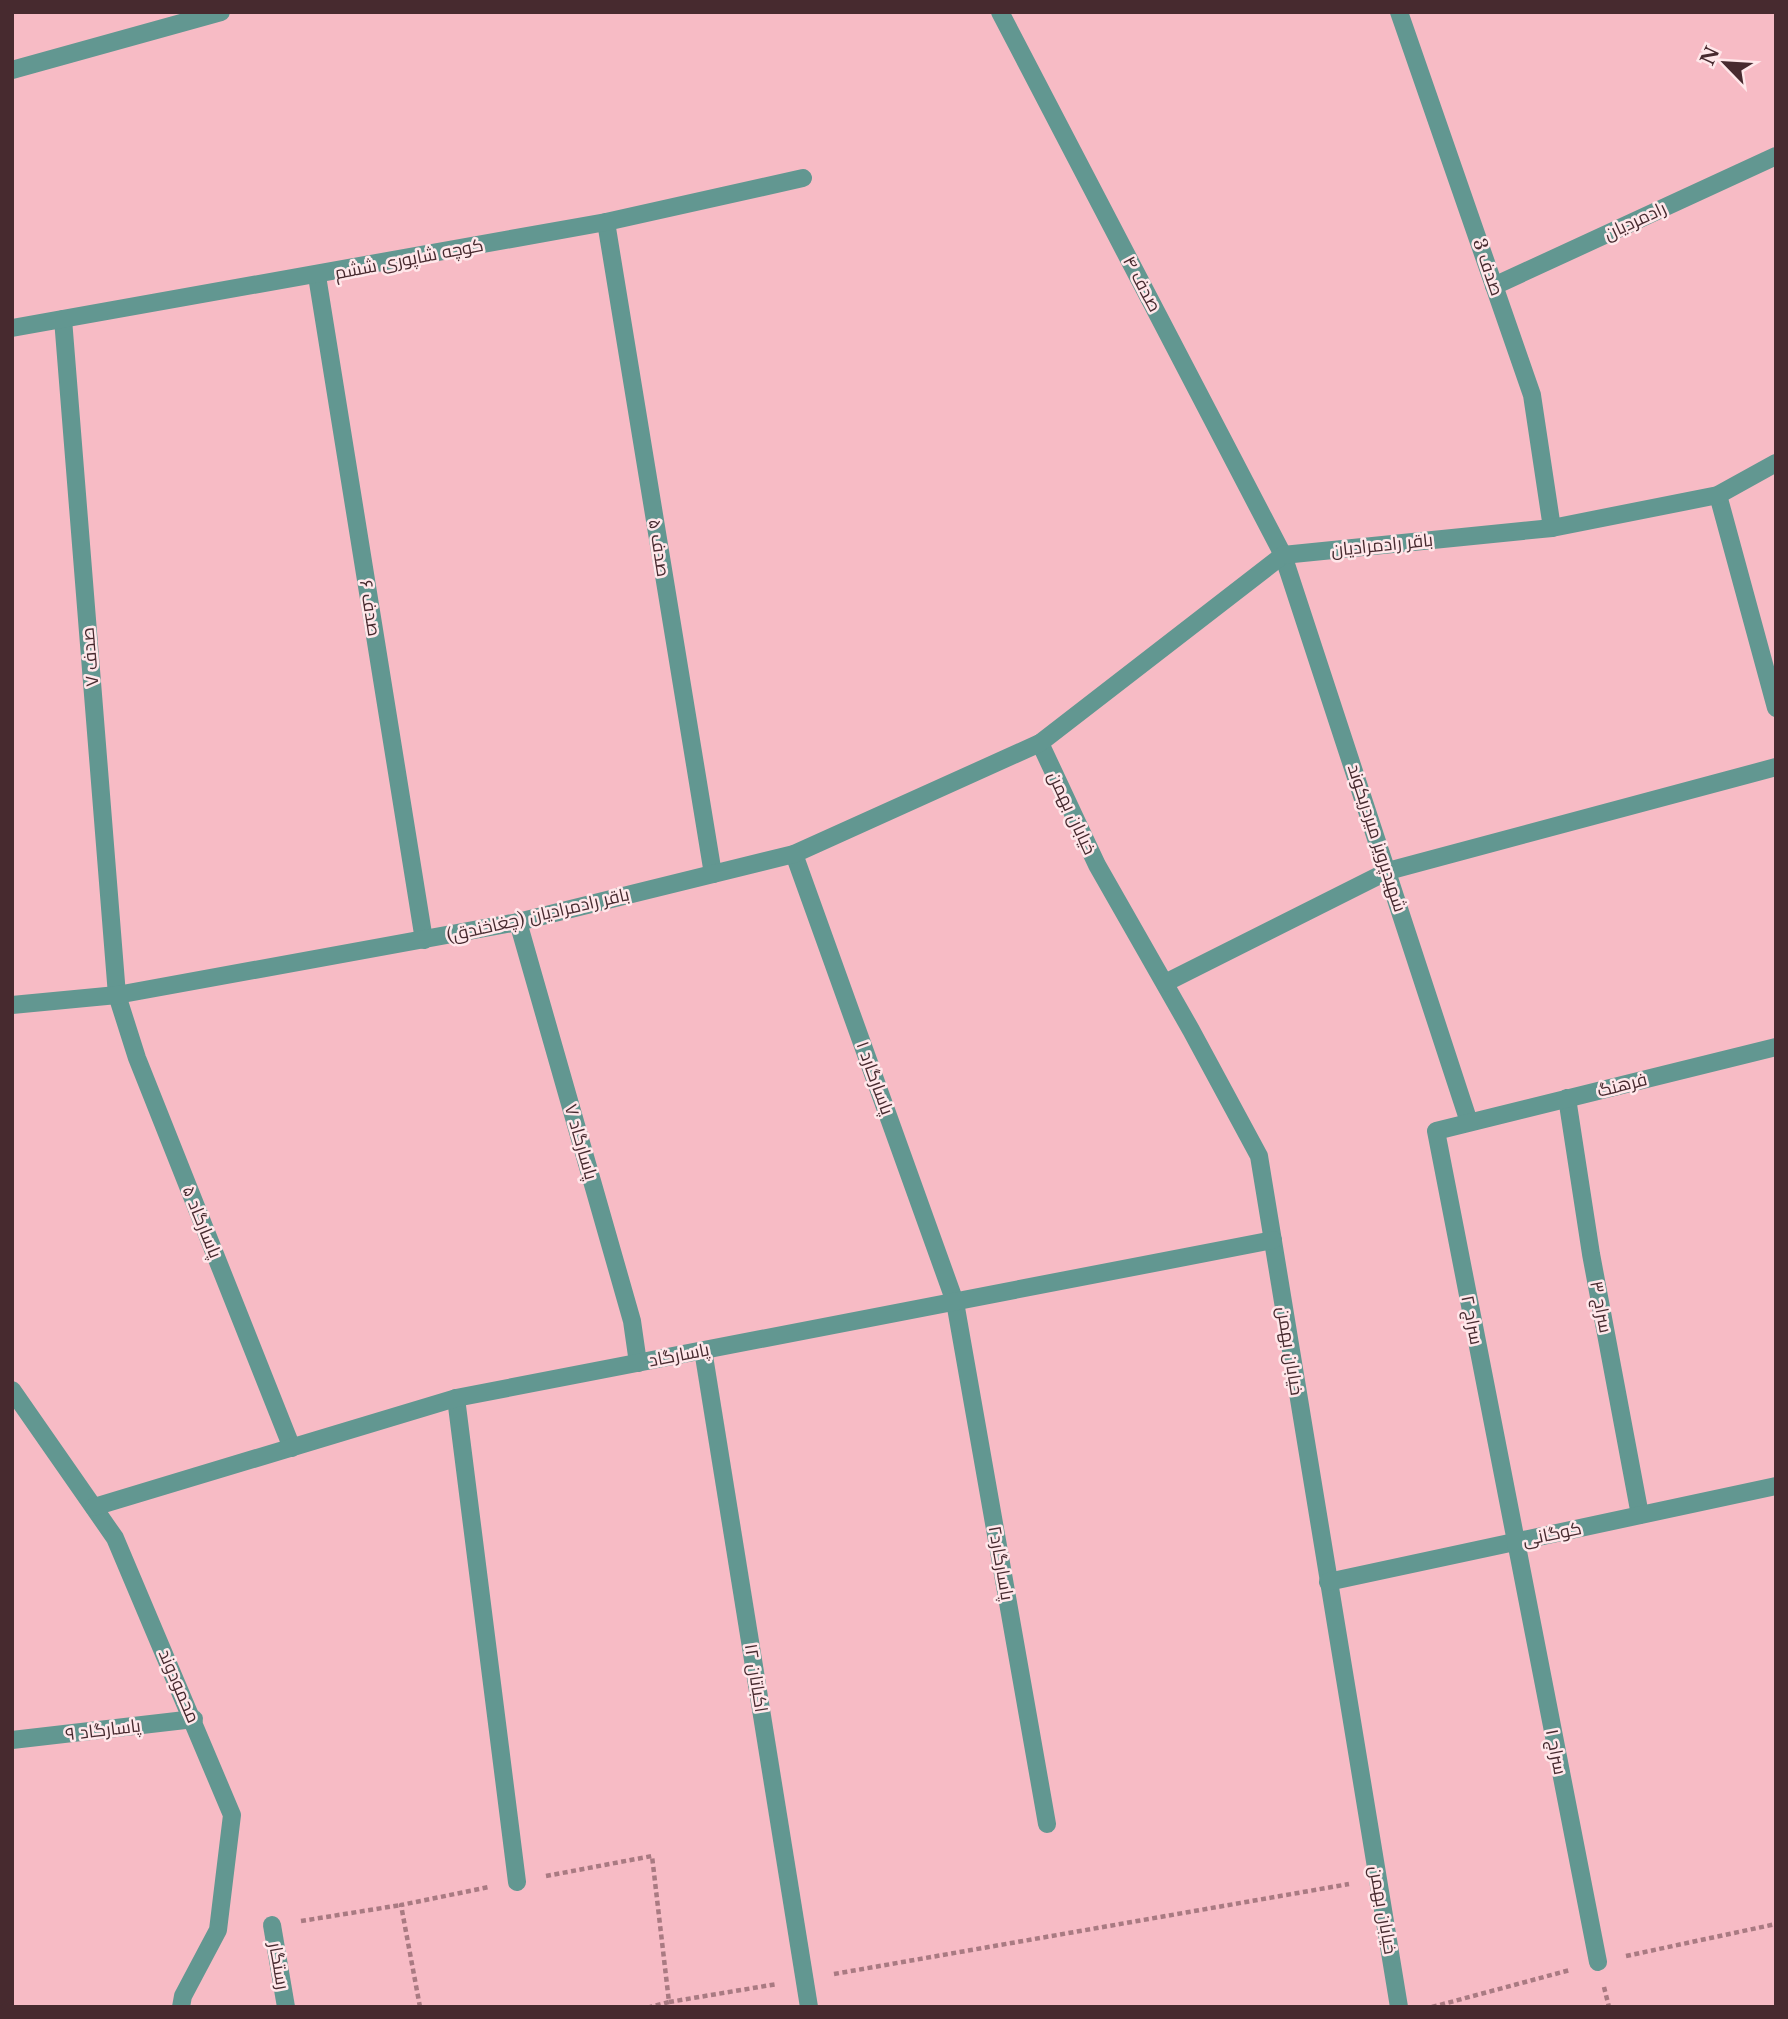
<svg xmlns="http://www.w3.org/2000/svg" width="1788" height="2019" font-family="'Libre Baskerville',Cairo,serif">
  <rect width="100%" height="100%" fill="#f7bbc5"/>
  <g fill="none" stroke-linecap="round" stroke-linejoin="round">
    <!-- path -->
    <g stroke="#a97a82" stroke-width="4.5" stroke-dasharray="5 3.5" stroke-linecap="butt">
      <path d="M546,1876L652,1856L669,2002L650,2007"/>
      <path d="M301,1921L401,1905"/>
      <path d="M1626,1956L1776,1924"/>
      <path d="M834,1974L1349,1884"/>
      <path d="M1604,1987L1609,2007"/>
      <path d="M669,2002L777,1984"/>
      <path d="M420,2007L401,1905L489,1887"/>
      <path d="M1432,2007L1570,1970"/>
    </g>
    <!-- minor -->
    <g stroke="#629791" stroke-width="18">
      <path d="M1000,12L1283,555L1469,1122"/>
      <path d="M1399,12L1532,395L1552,528"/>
      <path d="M12,70L221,12"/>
      <path d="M606,222L713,874"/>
      <path d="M317,276L424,940"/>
      <path d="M1494,286L1776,156"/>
      <path d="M63,319L117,995L137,1058L292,1448"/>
      <path d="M12,328L606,222L803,178"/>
      <path d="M1718,495L1776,708"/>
      <path d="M1040,743L1097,865L1191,1030L1259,1156L1399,2007"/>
      <path d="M794,854L955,1302L1047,1824"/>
      <path d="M518,922L632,1321L638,1363"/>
      <path d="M1165,983L1388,871L1776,767"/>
      <path d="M12,1005L117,995L518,922L794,854L1040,743L1283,555L1552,528L1718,495L1776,463"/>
      <path d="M1567,1098L1591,1254L1640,1515"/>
      <path d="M703,1350L809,2007"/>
      <path d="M12,1390L115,1538L232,1815L218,1930L183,1996L181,2007"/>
      <path d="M456,1398L517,1882"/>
      <path d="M94,1507L456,1398L1273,1240"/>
      <path d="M1328,1582L1776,1486"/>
      <path d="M12,1740L194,1719"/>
      <path d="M272,1925L286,2007"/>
      <path d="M1598,1962L1436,1131L1776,1047"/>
    </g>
  </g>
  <g text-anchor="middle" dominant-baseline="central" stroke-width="5" stroke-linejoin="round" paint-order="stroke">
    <!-- street labels -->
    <g font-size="18" fill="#472a2f" stroke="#ffe7ea">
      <text transform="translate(1635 221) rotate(-25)">رادمردیان</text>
      <text transform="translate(409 259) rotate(-11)">کوچه شاپوری ششم</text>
      <text transform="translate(1488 267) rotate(71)">صدف 3</text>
      <text transform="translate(1142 284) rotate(62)">صدف ۴</text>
      <text transform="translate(1382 545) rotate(-6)">باقر رادمرادیان</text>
      <text transform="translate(659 548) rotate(81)">صدف ۵</text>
      <text transform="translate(370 608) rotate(81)">صدف ۶</text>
      <text transform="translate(90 657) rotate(-95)">صدف ۷</text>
      <text transform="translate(1072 813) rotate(65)">خیابان بهمن</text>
      <text transform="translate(1377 838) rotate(72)">شهیدپرویز میردریکوند</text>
      <text transform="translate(538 915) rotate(-13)">باقر رادمرادیان (چغاخندق)</text>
      <text transform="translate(875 1078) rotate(70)">پاسارگارد ۱</text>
      <text transform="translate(1622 1085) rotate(-14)">فرهنگ</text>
      <text transform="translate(581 1142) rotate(74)">پاسارگاد ۷</text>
      <text transform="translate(202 1222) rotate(68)">پاسارگاد ۵</text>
      <text transform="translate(1601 1307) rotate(79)">سراج ۳</text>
      <text transform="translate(1472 1320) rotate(79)">سراج ۲</text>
      <text transform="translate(1290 1351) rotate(81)">خیابان بهمن</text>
      <text transform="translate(679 1355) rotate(-11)">پاسارگاد</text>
      <text transform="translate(1552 1534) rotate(-12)">کوگانی</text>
      <text transform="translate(1001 1563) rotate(80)">پاسارگارد۲</text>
      <text transform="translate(756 1678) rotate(81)">اکباتان ۱۲</text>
      <text transform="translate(179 1686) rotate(67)">محمودوند</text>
      <text transform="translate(103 1730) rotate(-7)">پاسارگاد ۹</text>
      <text transform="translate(1556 1752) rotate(79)">سراج ۱</text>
      <text transform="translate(1383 1910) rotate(80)">خیابان بهمن</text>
      <text transform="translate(279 1966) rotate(80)">رستگار</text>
    </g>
  </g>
  <!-- border -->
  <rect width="1788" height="2019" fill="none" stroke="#472a2f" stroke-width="28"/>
  <!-- north arrow -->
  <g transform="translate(1725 63) rotate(295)" stroke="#ffe7ea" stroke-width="5" paint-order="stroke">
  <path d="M0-5L12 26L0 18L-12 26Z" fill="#472a2f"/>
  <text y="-10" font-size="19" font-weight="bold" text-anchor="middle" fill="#472a2f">N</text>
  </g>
</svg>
